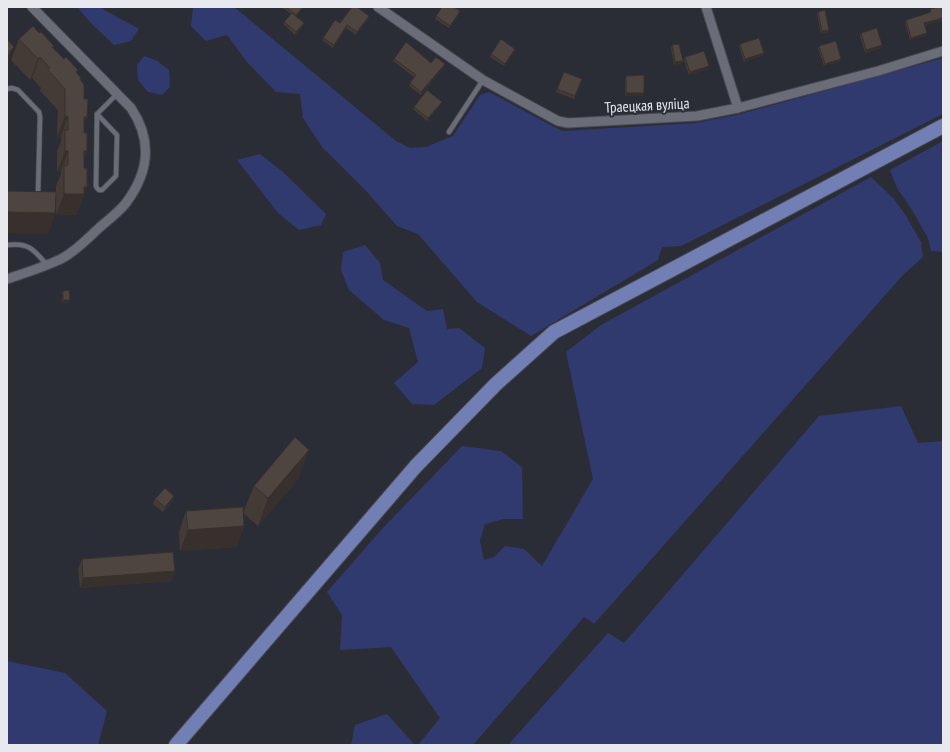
<svg xmlns="http://www.w3.org/2000/svg" width="950" height="752" font-family="'PT Sans Narrow',sans-serif">
  <rect width="100%" height="100%" fill="#2b2d36"/>
  <!-- green -->
  <g fill="#303a6f">
    <path d="M77,7H99L139,29L131,41L114,45L90,22Z"/>
    <path d="M193,7H234L396,141L410,148L426,147L453,136L480,95L489,92L562,131L696,123L741,114L943,58V114L681,246L662,247L658,260L531,336L477,302L418,234L397,226L367,192L322,147L303,118L300,94L276,92L247,62L227,35L206,41L191,26Z"/>
    <path d="M144,56L156,60L169,70L170,87L162,95L148,92L138,80L137,65Z"/>
    <path d="M943,141V252L931,251L928,238L912,210L897,188L890,170Z"/>
    <path d="M260,154L283,172L326,214L321,225L299,230L278,213L237,160Z"/>
    <path d="M871,177L894,199L906,216L921,242L923,257L903,275L594,624L584,617L473,745H418L440,718L391,647L340,650L342,615L327,592L382,529L462,446L501,451L522,467L523,519H503L485,524L480,540L484,560L494,557L505,546L524,549L542,566L593,479L566,352L601,325Z"/>
    <path d="M365,245L380,263L383,280L427,311L443,309L447,329L459,328L485,348L482,368L434,405L412,404L394,383L418,362L409,328L384,320L349,290L341,270L343,252Z"/>
    <path d="M901,406L918,443L943,441V745H508L608,633L624,643L819,416Z"/>
    <path d="M7,661L65,673L107,711L98,745H7Z"/>
    <path d="M387,714L415,745H351L355,725Z"/>
  </g>
  <g fill="none" stroke-linecap="round" stroke-linejoin="round">
    <!-- service casing -->
    <g stroke="#46484f" stroke-width="6">
      <g id="service">
        <path d="M7,89L12,88L18,90L39,112L40,117L38,195"/>
        <path d="M97,114L117,135L116,176L102,190H99L97,188L96,186L97,114L117,94"/>
        <path d="M449,132L483,80"/>
        <path d="M7,245C29,242 34,250 47,265"/>
      </g>
    </g>
    <!-- minor casing -->
    <g stroke="#46484f" stroke-width="11">
      <g id="minor">
        <path d="M378,7L483,80L558,121L568,123L697,116L738,108L878,71L943,51"/>
        <path d="M706,7L738,108"/>
        <path d="M7,279C25,273 44,267 61,259C76,251 87,239 99,228C107,221 119,212 126,203C149,172 153,141 131,108L32,7"/>
      </g>
    </g>
    <!-- primary casing -->
    <g stroke="#46484f" stroke-width="16">
      <path id="primary" d="M176,745L416,466L496,384L554,332L943,126"/>
    </g>
    <!-- service -->
    <use href="#service" stroke="#6a6d77" stroke-width="4.5"/>
    <!-- minor -->
    <use href="#minor" stroke="#6a6d77" stroke-width="9"/>
    <!-- primary -->
    <use href="#primary" stroke="#727fb5" stroke-width="14"/>
  </g>
  <!-- wall -->
  <g fill="#443b37">
    <path d="M282,7H304L296,16L304,23L303,26L295,35L283,24L284,22L291,14Z"/>
    <path d="M930,9L943,10V20L925,25L927,33L926,35L910,40L905,23L906,20L930,13Z"/>
    <path d="M460,11L459,14L449,28L435,19L436,16Z"/>
    <path d="M818,12L829,30V32L821,34L817,14Z"/>
    <path d="M369,16L368,19L356,35L346,28L333,48L322,40L323,38L340,23Z"/>
    <path d="M39,33L54,46L53,48L81,78L80,80L84,126V133L87,151L84,158V168L87,187L76,215H56V197L55,213L48,234L7,233V191L56,192V186L61,174V172H57V151L61,142V137H57L58,110L40,91L41,88L32,78L30,80L11,60L19,39Z"/>
    <path d="M861,33L882,48L865,53L860,36Z"/>
    <path d="M740,44L764,53L763,55L744,62L739,46Z"/>
    <path d="M672,45L683,61L682,63L674,65L671,48Z"/>
    <path d="M819,46L840,61L824,66L818,49Z"/>
    <path d="M515,49L514,52L504,66L490,57L491,54Z"/>
    <path d="M685,57L708,69L689,75L684,60Z"/>
    <path d="M394,59L431,63L444,67L421,95L409,86L410,83L414,77L393,61Z"/>
    <path d="M564,72L582,79L574,99L556,92Z"/>
    <path d="M626,76L643,96H625V78Z"/>
    <path d="M442,102L441,104L427,121L413,109L414,107Z"/>
    <path d="M63,291L69,302L62,303V293Z"/>
    <path d="M299,478L258,526L243,513L254,486Z"/>
    <path d="M174,496L172,501L163,512L153,504L155,499Z"/>
    <path d="M186,511L244,526L236,547L180,551L179,532Z"/>
    <path d="M82,559L175,571L171,581L80,588L78,569Z"/>
  </g>
  <!-- shaded-wall -->
  <g fill="#37302d">
    <path d="M303,7H304L295,17L296,15Z"/>
    <path d="M460,11L459,14L449,28L450,26Z"/>
    <path d="M369,16L368,19L356,35L357,32Z"/>
    <path d="M943,18V20L923,25L924,23Z"/>
    <path d="M304,23L303,26L295,35L296,32Z"/>
    <path d="M347,25L346,28L333,48L334,45Z"/>
    <path d="M829,30V32L821,34L822,31Z"/>
    <path d="M927,33L926,35L910,40L911,38Z"/>
    <path d="M882,45V48L865,53L866,50Z"/>
    <path d="M14,47L7,66V56L9,52Z"/>
    <path d="M515,49L514,52L504,66L505,64Z"/>
    <path d="M764,53L763,55L744,62L745,59Z"/>
    <path d="M40,57L32,78L30,80L38,59Z"/>
    <path d="M841,59L840,61L824,66L825,64Z"/>
    <path d="M683,61L682,63L674,65L675,62Z"/>
    <path d="M445,64L444,67L421,95V92Z"/>
    <path d="M709,66L708,69L689,75L690,72Z"/>
    <path d="M626,93H644L643,96H625Z"/>
    <path d="M442,102L441,104L427,121L428,118Z"/>
    <path d="M65,116H68L61,137H57Z"/>
    <path d="M84,117H87L80,138Z"/>
    <path d="M65,151H68L61,172H57Z"/>
    <path d="M84,151H87L79,172Z"/>
    <path d="M84,187H87L76,215H56L64,194Z"/>
    <path d="M7,212L55,213L48,234L7,233Z"/>
    <path d="M63,300H70L69,302L62,303Z"/>
    <path d="M309,450L299,478L258,526L268,498Z"/>
    <path d="M174,496L172,501L163,512L165,507Z"/>
    <path d="M244,526L236,547L180,551L188,530Z"/>
    <path d="M175,571L171,581L80,588L83,578Z"/>
  </g>
  <!-- building -->
  <g fill="#4f4540" stroke="#37302d">
    <path d="M286,7H303L296,15Z"/>
    <path d="M352,7H357L369,16L357,32L347,25L334,45L323,38L335,20L340,23Z"/>
    <path d="M442,7H454L460,11L450,26L436,16Z"/>
    <path d="M939,7H942L943,18L924,23L927,33L911,38L906,20L931,12L930,9Z"/>
    <path d="M825,10L829,30L822,31L818,12Z"/>
    <path d="M292,13L304,23L296,32L284,22Z"/>
    <path d="M33,26L39,33L41,32L54,46L52,47L64,59L66,57L78,70L76,72L81,78L80,79L84,85V99H88L87,117H84V133H87V151H84V168H87V187H84V194H64V166L68,165V151H65V130H68V116H65V89L48,70L50,68L40,57L38,59L19,39Z"/>
    <path d="M877,28L882,45L866,50L861,33Z"/>
    <path d="M759,38L764,53L745,59L740,44Z"/>
    <path d="M7,39L14,47L9,52L10,53L7,56Z"/>
    <path d="M501,39L515,49L505,64L491,54Z"/>
    <path d="M836,41L841,59L825,64L819,46Z"/>
    <path d="M406,42L431,63L436,57L445,64L421,92L410,83L416,75L394,59Z"/>
    <path d="M679,44L683,61L675,62L672,45Z"/>
    <path d="M704,51L709,66L690,72L685,57Z"/>
    <path d="M564,72L582,79L575,96L557,89Z"/>
    <path d="M644,75V93H626V76Z"/>
    <path d="M427,90L442,102L428,118L414,107Z"/>
    <path d="M7,191L56,192L55,213L7,212Z"/>
    <path d="M69,290L70,300H63V291Z"/>
    <path d="M295,437L309,450L268,498L254,486Z"/>
    <path d="M165,488L174,496L165,507L155,499Z"/>
    <path d="M243,507L244,526L188,530L186,511Z"/>
    <path d="M173,552L175,571L83,578L82,559Z"/>
  </g>
  <g text-anchor="middle" dominant-baseline="central" stroke-width="4" stroke-linejoin="round" paint-order="stroke">
    <!-- street labels -->
    <g font-size="15" fill="#e7e9ee" stroke="#2b2d36">
      <text transform="translate(647 105) rotate(-3)">Траецкая вуліца</text>
    </g>
  </g>
  <!-- border -->
  <rect width="950" height="752" fill="none" stroke="#e7e9ee" stroke-width="16"/>
</svg>
